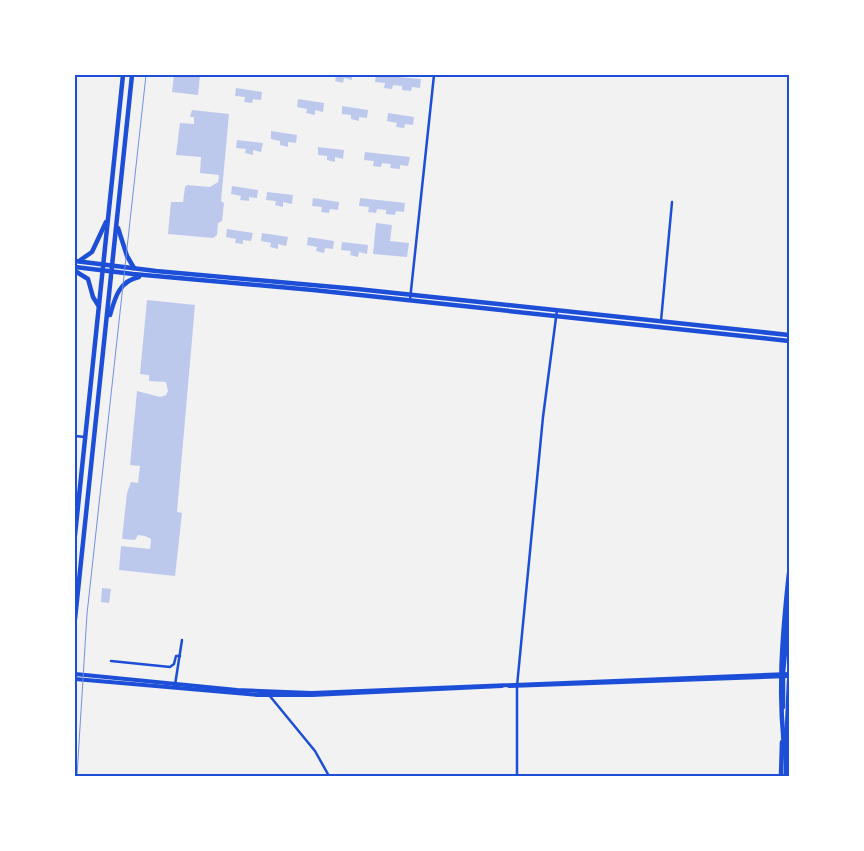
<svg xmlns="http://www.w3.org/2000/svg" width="864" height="851" font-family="'DM Sans',sans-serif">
  <rect width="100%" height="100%" fill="#f2f2f2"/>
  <!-- building -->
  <g fill="#bdc9ec">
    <path d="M174,75H200L198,95L172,92Z"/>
    <path d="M331,75H352V80L344,78L343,83L335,81L336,77Z"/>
    <path d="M376,75L421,79L420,88L412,87L411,91L402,90V86L393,85L392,89L384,88L385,83L375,82Z"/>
    <path d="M236,88L262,92L261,100L253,99L252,103L244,102L245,97L235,96Z"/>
    <path d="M298,99L324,103L323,112L315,110V115L306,113L307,109L297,107Z"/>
    <path d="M342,106L368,110L367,118L359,117V121L351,119V115L342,114Z"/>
    <path d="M192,110L229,114L221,201L224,203L222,221L218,223L217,235L213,238L168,234L171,202H183L185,187L187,185L210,187L218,182L219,175L200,173L201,157L176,155L180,123L194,124V117H190Z"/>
    <path d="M388,113L414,117L413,125L405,124L404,128L396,127L397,123L387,121Z"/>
    <path d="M271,131L297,135L296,143L288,142V147L280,145V141L271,139Z"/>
    <path d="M237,140L263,143L261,152L253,150V155L245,153L246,149L236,148Z"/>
    <path d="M318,147L344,150L343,159L335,157V162L327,160V156L318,155Z"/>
    <path d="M365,152L410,157L408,166L400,165V169L390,168L391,164L382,163L381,167L373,166L374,161L364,160Z"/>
    <path d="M232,186L258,190L257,198L249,197V201L240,200L241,196L231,194Z"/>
    <path d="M267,192L293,195L292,204L283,202V207L275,205L276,201L266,200Z"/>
    <path d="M313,198L339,202L338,210L330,209L329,213L321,212L322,207L312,206Z"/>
    <path d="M360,198L405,203L404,212L396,211L395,215L386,214V210L377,209L376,213L368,212L369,207L359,206Z"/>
    <path d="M376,223L392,225L390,241L409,243L407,257L373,254Z"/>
    <path d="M227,229L253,233L251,241L243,240V244L235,243L236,239L226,237Z"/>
    <path d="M262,233L288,237L286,246L278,244V249L270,247L271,243L261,241Z"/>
    <path d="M308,237L334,241L333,249L325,248L324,253L316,251L317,247L307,245Z"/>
    <path d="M342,242L368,245L367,254L359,252L358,257L350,255L351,251L341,250Z"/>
    <path d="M147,300L195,305L177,512L182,513L175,576L119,570L121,546L150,549L151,539L145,536L138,535L135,540L122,539L127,493L131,482L138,483L140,466L130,465L137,391L160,397L166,395L168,391L166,382L149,381V375L140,374Z"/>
    <path d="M102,588L111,589L109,603L101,602Z"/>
  </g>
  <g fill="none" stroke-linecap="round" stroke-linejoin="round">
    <!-- minor -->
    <g stroke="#1d4ed8" stroke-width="2.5">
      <path d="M410,300L434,75"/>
      <path d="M661,321L672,202"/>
      <path d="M75,436L85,437"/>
      <path d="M111,661L170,667L174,664L176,656H180"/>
      <path d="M175,685L182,640"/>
      <path d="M269,695L315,751L329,776"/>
      <path d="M517,776V686L543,417L557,310"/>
    </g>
    <!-- secondary -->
    <g stroke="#1d4ed8" stroke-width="4">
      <path d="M75,674L237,690L312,693L789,674"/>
      <path d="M75,679L258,695H312L502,686"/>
      <path d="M509,686L789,676"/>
    </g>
    <!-- primary -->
    <g stroke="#1d4ed8" stroke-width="4.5">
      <path d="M118,228L127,256L134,268"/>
      <path d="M75,261L156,271L357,289L789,335"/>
      <path d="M79,261L92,252L106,222"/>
      <path d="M75,267L133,274L313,290L789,341"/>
      <path d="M75,271L88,279L93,297L98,305"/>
      <path d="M110,315C115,298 119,281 139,277"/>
      <path d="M75,535L123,75"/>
      <path d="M75,619L132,75"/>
      <path d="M783,707V673L789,609"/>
      <path d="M781,776L782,742"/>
    </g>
    <!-- trunk -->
    <g stroke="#1d4ed8" stroke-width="4.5">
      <path d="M786,750L789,681"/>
      <path d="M786,761C777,699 782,636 789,573"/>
      <path d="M786,776V760"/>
    </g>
    <!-- tram -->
    <path stroke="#7290e2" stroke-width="1" d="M77,776L87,614L146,75"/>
  </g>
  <!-- border -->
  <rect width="864" height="851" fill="none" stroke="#ffffff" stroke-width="152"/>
  <rect x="76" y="76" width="712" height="699" fill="none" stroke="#1d4ed8" stroke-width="2"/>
</svg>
